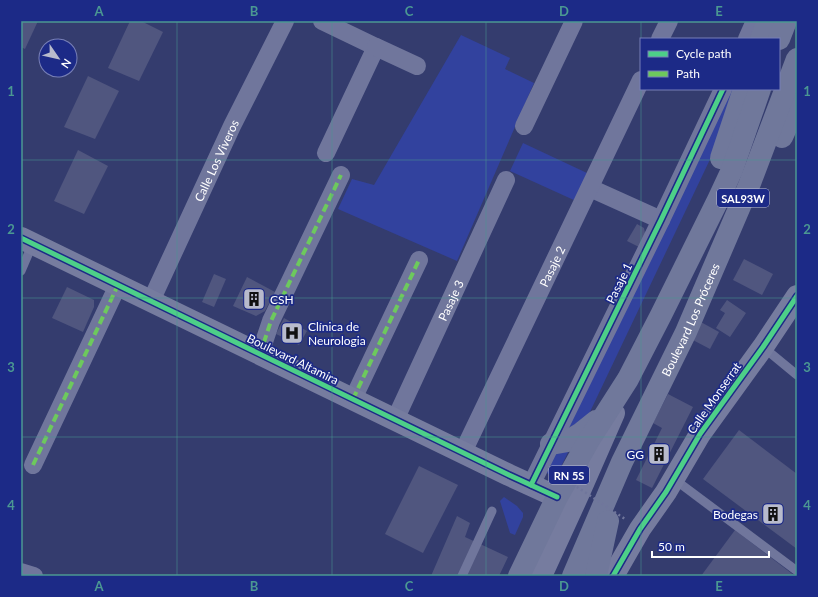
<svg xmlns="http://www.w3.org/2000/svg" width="818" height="597" font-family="Lato,sans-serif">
  <rect width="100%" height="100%" fill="#343c6e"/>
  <!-- green -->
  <g fill="#32429e">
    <path d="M461,35L510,58L505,69L534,83L457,261L338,209L352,179L374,185Z"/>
    <path d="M729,89H740L714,151L588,416L564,431Z"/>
    <path d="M523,143L587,173L576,201L510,171Z"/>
    <path d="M571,446L556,477L554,478L547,473L545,470L552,456Z"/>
    <path d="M504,497L517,506L523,513V517L515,535L510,533L500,501Z"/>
  </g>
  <!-- building -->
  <g fill="#50567f">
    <path d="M21,21H38L25,49L21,47Z"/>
    <path d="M130,21H141L163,32L139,81L108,68Z"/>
    <path d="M88,76L119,91L95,139L64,127Z"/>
    <path d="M78,150L108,166L84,214L54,201Z"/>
    <path d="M637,224L644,228L645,233L643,249L627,241Z"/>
    <path d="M744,259L773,274L762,295L733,280Z"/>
    <path d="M214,274L226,279L214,307L202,302Z"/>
    <path d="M247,277L275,292L265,311L256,316L233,306Z"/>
    <path d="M67,287L94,300V307L83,332L52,318Z"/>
    <path d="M727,300L746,313L730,337L716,328L725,313L720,310Z"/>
    <path d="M284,318L307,331L299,345L276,334Z"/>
    <path d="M699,321L719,332L710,349L689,338Z"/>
    <path d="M668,394L693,407L652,488L636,480L662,428L653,423Z"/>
    <path d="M739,430L797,474V549L703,479Z"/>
    <path d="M419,466L458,485L423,553L385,534Z"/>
    <path d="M457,516L470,523L465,537L508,557L499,576H431Z"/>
    <path d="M735,530L795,576H701Z"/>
  </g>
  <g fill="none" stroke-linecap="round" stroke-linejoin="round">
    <!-- lane -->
    <g stroke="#70769c" stroke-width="9">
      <path d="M21,271L33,243"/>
      <path d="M763,347L797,375"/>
      <path d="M674,479L797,571"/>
      <path d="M462,576L492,511"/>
    </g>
    <!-- street -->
    <g stroke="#70769c" stroke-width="18">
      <path d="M322,21L376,47L326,153"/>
      <path d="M660,39L669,21"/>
      <path d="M747,39L755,21"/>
      <path d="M376,47L417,66"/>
      <path d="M524,126L574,21"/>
      <path d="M590,188L661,220"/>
      <path id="s1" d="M151,301L232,126L285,21"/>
      <path d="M260,354L271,321L341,175"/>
      <path d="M353,399L419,260"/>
      <path id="s2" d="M395,420L506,180"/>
      <path id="s3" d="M463,452L641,80"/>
      <path d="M33,465L118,285"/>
      <path d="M531,485L661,220L723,89"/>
      <path d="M21,572L34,576"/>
    </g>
    <!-- secondary -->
    <g stroke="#767c9f" stroke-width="22">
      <path d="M21,238L509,475L557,497"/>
      <path d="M541,576L579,493L614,413"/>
      <path d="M613,576L640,529L666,492L700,434L763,347L797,296"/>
    </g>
    <!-- highway -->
    <g stroke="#70789b" stroke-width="22">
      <path d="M761,39L768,21"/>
      <path d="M779,39L786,21"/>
      <path d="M782,137L797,104"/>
      <path d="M721,158L744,89"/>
      <path d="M551,444L568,441L581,433L596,421"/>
      <path d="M519,576L557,497L589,440L628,379L661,315L718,200L732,170L760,89"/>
      <path id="s4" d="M573,576L622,462L686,332L750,183L797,59"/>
      <path d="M596,576L608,521"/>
    </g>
    <!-- path-bridge -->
    <path stroke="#70769c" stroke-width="2.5" stroke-dasharray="2 3" stroke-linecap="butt" d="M556,473L625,519"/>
    <!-- quiet -->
    <g stroke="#6dc95d" stroke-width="4" stroke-dasharray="8 4" stroke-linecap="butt">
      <path d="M260,354L271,321L341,175"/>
      <path d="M353,399L419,260"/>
      <path d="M33,465L118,285"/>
    </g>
    <!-- cycleway casing -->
    <g stroke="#1c2a87" stroke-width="8">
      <g id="cycleway">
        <path d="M21,238L509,475L557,497"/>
        <path d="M531,485L661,220L723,89"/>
        <path d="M613,576L640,529L666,492L700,434L763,347L797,296"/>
      </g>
    </g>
    <!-- cycleway -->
    <use href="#cycleway" stroke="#4dcf88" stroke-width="5"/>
  </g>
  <!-- grid -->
  <path fill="none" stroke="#4b9892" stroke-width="1" stroke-opacity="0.55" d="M177,21V576M332,21V576M486,21V576M641,21V39M641,89V576M21,160H797M21,298H797M21,437H797"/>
  <!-- icons -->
  <defs>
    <g id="building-square" transform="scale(1.15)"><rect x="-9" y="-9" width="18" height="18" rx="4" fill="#b8bbcc" stroke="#1c2a87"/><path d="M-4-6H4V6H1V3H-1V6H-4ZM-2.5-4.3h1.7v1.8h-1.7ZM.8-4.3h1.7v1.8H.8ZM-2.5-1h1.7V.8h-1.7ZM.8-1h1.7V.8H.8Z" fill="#111"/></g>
    <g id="hospital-square" transform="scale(1.15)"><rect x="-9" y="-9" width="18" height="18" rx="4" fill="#b8bbcc" stroke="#1c2a87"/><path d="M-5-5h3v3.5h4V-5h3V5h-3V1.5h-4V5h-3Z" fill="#111"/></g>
  </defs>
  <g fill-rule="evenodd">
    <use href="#building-square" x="254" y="299"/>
    <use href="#hospital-square" x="292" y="333"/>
    <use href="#building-square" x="659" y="454"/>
    <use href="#building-square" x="773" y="514"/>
  </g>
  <g text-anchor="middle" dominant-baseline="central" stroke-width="3.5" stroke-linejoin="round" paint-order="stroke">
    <!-- shield labels -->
    <g fill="#1c2a87" stroke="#bbbfdb" stroke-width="1">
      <rect x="717" y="189" width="52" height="18" rx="3"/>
      <rect x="549" y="466" width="40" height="18" rx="3"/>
    </g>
    <g font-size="11" font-weight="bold" fill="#fff">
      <text x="743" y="198">SAL93W</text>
      <text x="569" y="475">RN 5S</text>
    </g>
    <!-- street labels -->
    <g font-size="12" fill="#fff" stroke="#1c2a87">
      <text stroke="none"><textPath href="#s1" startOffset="155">Calle Los Viveros</textPath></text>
      <text stroke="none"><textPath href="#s3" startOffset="206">Pasaje 2</textPath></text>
      <text transform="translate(619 283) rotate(-64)">Pasaje 1</text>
      <text stroke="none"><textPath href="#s2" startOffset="132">Pasaje 3</textPath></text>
      <text stroke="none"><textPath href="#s4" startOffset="282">Boulevard Los Próceres</textPath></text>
      <text transform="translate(293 359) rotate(26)">Boulevard Altamira</text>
      <text transform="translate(714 398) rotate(-55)">Calle Monserrat</text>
    </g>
    <!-- poi labels -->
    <g font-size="12" fill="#fff" stroke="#1c2a87" text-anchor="start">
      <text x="270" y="299">CSH</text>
      <text x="308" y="326">Clínica de<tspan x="308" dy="14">Neurologia</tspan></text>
      <text x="644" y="454" text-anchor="end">GG</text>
      <text x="758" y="514" text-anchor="end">Bodegas</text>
    </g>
  </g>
  <!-- border -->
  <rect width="818" height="597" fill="none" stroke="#1c2a87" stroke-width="44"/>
  <!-- legend -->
  <rect x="640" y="38" width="140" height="52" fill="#1c2a87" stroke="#777fb7"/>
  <rect x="648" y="51" width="20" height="6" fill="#4dcf88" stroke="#777fb7"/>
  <text x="676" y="58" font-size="12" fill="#ffffff">Cycle path</text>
  <rect x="648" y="71" width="20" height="6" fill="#6dc95d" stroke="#777fb7"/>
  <text x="676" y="78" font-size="12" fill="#ffffff">Path</text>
  <!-- north arrow -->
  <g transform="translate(58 58) rotate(124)"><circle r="19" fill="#1c2a87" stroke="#777fb7"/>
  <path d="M0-3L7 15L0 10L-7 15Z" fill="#b8bbcc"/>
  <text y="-6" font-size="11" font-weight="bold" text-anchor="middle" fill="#ffffff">N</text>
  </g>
  <!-- scale -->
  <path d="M652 551v6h117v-6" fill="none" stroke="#ffffff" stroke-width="2"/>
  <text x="658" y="551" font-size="12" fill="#ffffff" stroke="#1c2a87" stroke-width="3" paint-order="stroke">50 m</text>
  <rect x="22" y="22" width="774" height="553" fill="none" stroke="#4b9892" stroke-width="1.5"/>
  <g font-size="13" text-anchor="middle" font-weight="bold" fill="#4b9892">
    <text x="99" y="16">A</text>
    <text x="254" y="16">B</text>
    <text x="409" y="16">C</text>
    <text x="564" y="16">D</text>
    <text x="719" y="16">E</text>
    <text x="11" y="96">1</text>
    <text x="807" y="96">1</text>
    <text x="11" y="234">2</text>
    <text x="807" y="234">2</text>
    <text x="11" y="372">3</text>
    <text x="807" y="372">3</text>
    <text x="11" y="510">4</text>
    <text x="807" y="510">4</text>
    <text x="99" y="591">A</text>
    <text x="254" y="591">B</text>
    <text x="409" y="591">C</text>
    <text x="564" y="591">D</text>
    <text x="719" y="591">E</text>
  </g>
</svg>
